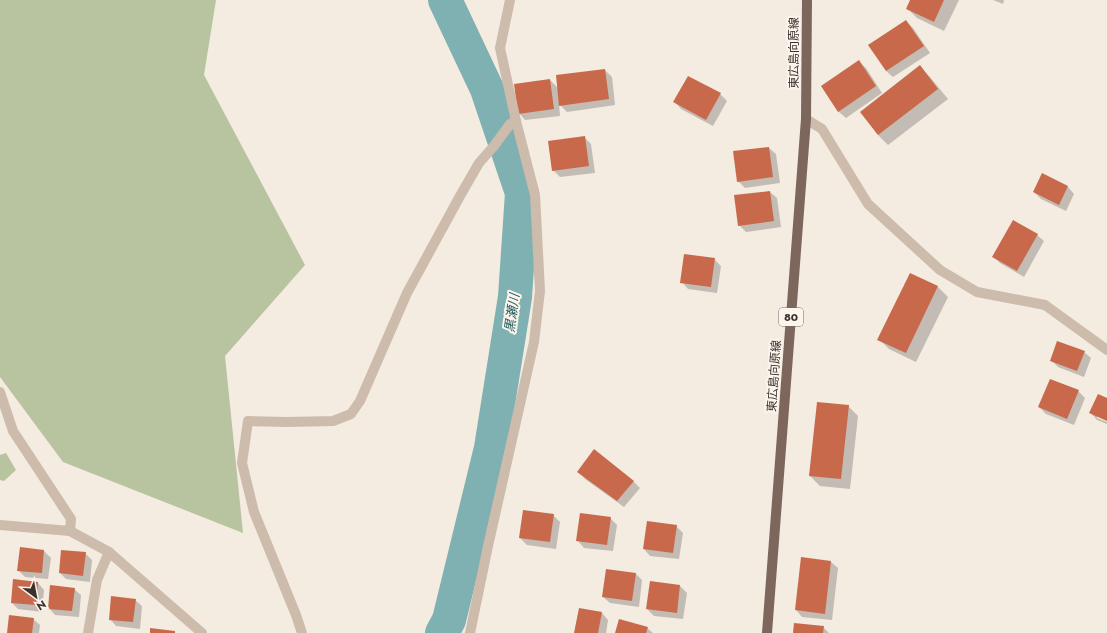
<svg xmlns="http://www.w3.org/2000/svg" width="1107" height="633" font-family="Jost,'Noto Sans JP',sans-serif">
  <rect width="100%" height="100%" fill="#f4ebe1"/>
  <!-- green -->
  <g fill="#b8c4a0">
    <path d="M0,0H216L204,75L305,265L225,356L243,533L63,462L0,377Z"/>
    <path d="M6,453L16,470L4,481L0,480V455Z"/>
  </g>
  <!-- shadow -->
  <g fill="#0003">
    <path d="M911,0H959L944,31L917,18L907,8Z"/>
    <path d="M993,0H1004L1003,4Z"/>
    <path d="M906,21L913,28L930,53L893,77L886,71Z"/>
    <path d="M859,62L866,68L882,93L846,118L839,112L822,86Z"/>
    <path d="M920,67L930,77L948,99L888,145L878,135L861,112Z"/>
    <path d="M605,70L612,77L615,105L567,112L559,104L560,116L525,120L519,113L550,80L558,88Z"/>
    <path d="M720,94L727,101L713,126L681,109L675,102Z"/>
    <path d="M584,137L591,144L595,173L560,177L553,170Z"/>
    <path d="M769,148L776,154L780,183L745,188L738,181L734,152Z"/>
    <path d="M1043,175L1068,187L1074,194L1066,211L1041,199L1034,192Z"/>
    <path d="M770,192L777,198L781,227L746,232L739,225Z"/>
    <path d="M1037,235L1044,241L1024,277L1000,263L993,256Z"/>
    <path d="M714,259L721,266L717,293L688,289L682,282Z"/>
    <path d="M910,274L938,287L948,297L916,362L889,349L879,339Z"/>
    <path d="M1084,352L1091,358L1084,377L1058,367L1051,360Z"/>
    <path d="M1078,391L1085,398L1074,425L1046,414L1039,407Z"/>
    <path d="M1107,399V420L1097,416V418L1107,422V424L1097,420L1091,413Z"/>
    <path d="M848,406L858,416L850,489L820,486L810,476Z"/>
    <path d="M594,450L634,482L640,488L624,507L585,479L579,472Z"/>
    <path d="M553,515L560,522L556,549L527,545L520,538Z"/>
    <path d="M610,518L617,525L613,551L584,548L578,541Z"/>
    <path d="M676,526L683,533L679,559L650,556L644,549Z"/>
    <path d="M44,551L51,558L48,579L25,577L18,570Z"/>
    <path d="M85,553L92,560L90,582L66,579L60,573Z"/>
    <path d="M831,562L838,568L832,620L802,617L796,610Z"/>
    <path d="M636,574L642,580L639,607L610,603L603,597Z"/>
    <path d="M651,582L680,586L687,593L683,619L654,616L647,609Z"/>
    <path d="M38,583L44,590L42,612L18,609L12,603Z"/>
    <path d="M74,589L81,595L79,617L55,615L49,608Z"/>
    <path d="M135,600L142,606L140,629L116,626L110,619Z"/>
    <path d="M602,613L608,620L606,633H575Z"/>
    <path d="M33,619L40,625L39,633H8Z"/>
    <path d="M823,627L829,633H794Z"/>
    <path d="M647,628L653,633H616Z"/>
  </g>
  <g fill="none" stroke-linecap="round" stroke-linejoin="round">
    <!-- river -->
    <path stroke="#7fb0b2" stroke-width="34" d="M442,633L449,620L491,448L515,297L522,193L487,89L445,0"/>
  </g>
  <!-- building -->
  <g fill="#c8694b">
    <path d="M910,0H944L934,22L906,9Z"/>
    <path d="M906,20L924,46L886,71L868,45Z"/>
    <path d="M859,60L876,86L838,112L821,86Z"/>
    <path d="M920,65L938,89L878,135L860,112Z"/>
    <path d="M605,69L609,99L559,106L556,75Z"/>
    <path d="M688,76L721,93L706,120L673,102Z"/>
    <path d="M550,79L554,109L518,114L514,84Z"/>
    <path d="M585,136L589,166L552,171L548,141Z"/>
    <path d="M769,147L773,177L737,182L733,151Z"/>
    <path d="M1042,173L1068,186L1059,205L1033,192Z"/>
    <path d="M770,191L774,221L738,226L734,195Z"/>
    <path d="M1013,220L1038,234L1017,271L992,257Z"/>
    <path d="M684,254L715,258L711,287L680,283Z"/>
    <path d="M910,273L938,286L906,353L877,340Z"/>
    <path d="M1057,341L1085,351L1077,371L1050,361Z"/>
    <path d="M1050,379L1079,390L1067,419L1038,407Z"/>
    <path d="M1098,394L1107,398V421L1089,413Z"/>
    <path d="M817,402L849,405L841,479L809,476Z"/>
    <path d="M594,449L634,481L617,501L577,472Z"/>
    <path d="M523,510L554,514L550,542L519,538Z"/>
    <path d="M580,513L611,517L607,545L576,541Z"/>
    <path d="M647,521L677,525L673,553L643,549Z"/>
    <path d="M20,547L44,550L42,573L17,571Z"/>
    <path d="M61,550L86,552L83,576L59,573Z"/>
    <path d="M801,557L831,561L825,614L795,610Z"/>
    <path d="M606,569L636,573L632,601L602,597Z"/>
    <path d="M13,579L38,582L36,605L11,603Z"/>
    <path d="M650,581L680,585L677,613L646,609Z"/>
    <path d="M50,585L75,588L72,611L48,609Z"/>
    <path d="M111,596L136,599L133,622L109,620Z"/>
    <path d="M579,608L602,612L598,633H574Z"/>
    <path d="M9,615L34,618L32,633H7Z"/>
    <path d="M619,619L648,627L646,633H615Z"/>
    <path d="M794,623L824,626L823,633H793Z"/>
    <path d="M150,628L175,631V633H150Z"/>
  </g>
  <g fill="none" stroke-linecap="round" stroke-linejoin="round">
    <!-- minor -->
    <g stroke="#cdbbac" stroke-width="10">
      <path d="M806,119L822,129L868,204L940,270L977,292L1045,305L1107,350"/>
      <path d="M0,392L13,431L71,519L70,531"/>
      <path d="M0,525L70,531L109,552L202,633"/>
      <path d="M88,633L97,580L109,552"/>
      <path d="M302,633L296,615L254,512L242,463L248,421L287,422L333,421L351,414L360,401L407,293L460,196L479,163L494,146L510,124L516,121"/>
      <path d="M470,633L488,546L534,342L540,291L535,195L516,121L500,48L510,0"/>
    </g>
    <!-- major -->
    <path stroke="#7d675c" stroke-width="10" d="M767,633L806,119L807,0"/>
  </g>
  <g text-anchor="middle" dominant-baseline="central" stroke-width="4" stroke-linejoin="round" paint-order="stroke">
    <!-- shield labels -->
    <rect fill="#fbf5ee" stroke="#756b66" stroke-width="1" x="779" y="308" width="24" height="18" rx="3"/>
    <g font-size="11" font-weight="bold" fill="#3b302b">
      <text x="791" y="317">80</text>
    </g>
    <!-- street labels -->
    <g font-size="12" fill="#3b302b" stroke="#fbf5ee">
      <text transform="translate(794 53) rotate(-90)">東広島向原線</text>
      <text transform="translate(774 376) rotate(-86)">東広島向原線</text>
    </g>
    <!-- water labels -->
    <g font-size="13" font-style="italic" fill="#1f5a5e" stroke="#fbf5ee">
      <text transform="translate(512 313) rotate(-82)">黒瀬川</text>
    </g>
  </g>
  <!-- north arrow -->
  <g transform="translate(36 597) rotate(148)" stroke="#fbf5ee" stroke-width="3" paint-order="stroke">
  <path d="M0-3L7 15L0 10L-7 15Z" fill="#3b302b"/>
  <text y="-6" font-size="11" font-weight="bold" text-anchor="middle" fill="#3b302b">N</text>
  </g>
</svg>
